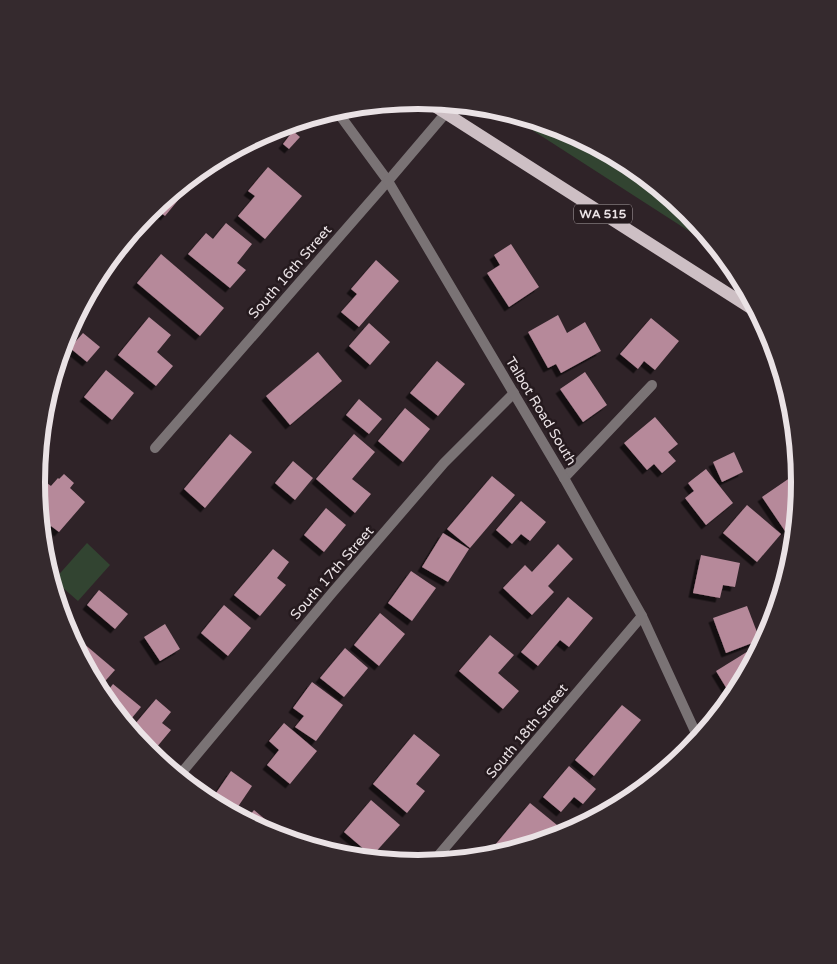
<svg xmlns="http://www.w3.org/2000/svg" width="837" height="964" font-family="'Varela Round',sans-serif">
  <defs>
    <filter id="shadow"><feDropShadow dx="-4.5" dy="4.5" stdDeviation="0" flood-color="#0009"/></filter>
  </defs>
  <rect width="100%" height="100%" fill="#2f2328"/>
  <!-- green -->
  <g fill="#324431">
    <path d="M498,108L565,129L631,164L689,212L723,253Z"/>
    <path d="M87,543L110,565L78,601L54,580Z"/>
  </g>
  <!-- building -->
  <g fill="#b6899a" filter="url(#shadow)">
    <path d="M293,131L300,137L289,149L283,144Z"/>
    <path d="M268,167L302,196L265,239L238,216L255,196L248,191Z"/>
    <path d="M178,187L184,193L165,216L154,207Z"/>
    <path d="M226,223L252,244L237,263L246,270L230,288L188,254L206,233L213,239Z"/>
    <path d="M511,244L539,287L509,307L487,273L500,265L494,255Z"/>
    <path d="M161,254L224,308L200,336L137,283Z"/>
    <path d="M376,260L399,281L359,327L341,312L357,294L351,289Z"/>
    <path d="M558,315L567,333L585,322L601,351L561,373L556,364L548,368L528,332Z"/>
    <path d="M149,317L171,335L157,352L173,366L156,386L118,355Z"/>
    <path d="M651,318L679,341L655,370L644,361L638,369L620,354Z"/>
    <path d="M369,323L390,342L370,365L349,346Z"/>
    <path d="M83,333L100,347L87,362L70,348Z"/>
    <path d="M318,352L342,381L290,425L266,396Z"/>
    <path d="M437,361L465,384L438,416L410,393Z"/>
    <path d="M106,370L134,393L112,420L84,397Z"/>
    <path d="M585,372L607,405L583,422L560,389Z"/>
    <path d="M359,399L382,419L369,434L346,415Z"/>
    <path d="M405,408L430,429L403,462L378,441Z"/>
    <path d="M655,417L678,444L668,452L676,461L662,473L654,464L647,470L624,443Z"/>
    <path d="M230,434L252,452L205,508L184,489Z"/>
    <path d="M354,434L375,452L352,479L371,494L355,513L316,479Z"/>
    <path d="M734,452L743,472L722,482L713,462Z"/>
    <path d="M293,461L313,478L295,500L275,483Z"/>
    <path d="M706,469L733,503L706,525L685,498L694,491L688,483Z"/>
    <path d="M797,473L800,477L801,482L798,508L796,510L798,513L797,523L785,531L762,497Z"/>
    <path d="M64,474L74,483L70,488L85,502L59,532L51,526L50,527L40,518L37,489L44,481L51,486L58,478L59,479Z"/>
    <path d="M492,476L515,495L470,548L447,529Z"/>
    <path d="M521,501L546,522L530,541L521,534L512,544L496,530Z"/>
    <path d="M747,505L781,534L757,562L723,533Z"/>
    <path d="M326,508L346,525L324,552L304,535Z"/>
    <path d="M443,533L469,549L448,582L422,567Z"/>
    <path d="M558,544L573,559L548,586L554,592L532,615L503,588L525,565L532,572Z"/>
    <path d="M273,549L289,562L277,578L286,585L260,616L234,595Z"/>
    <path d="M701,555L740,563L735,587L723,585L720,598L693,593Z"/>
    <path d="M411,571L436,588L412,621L388,603Z"/>
    <path d="M99,590L128,614L115,629L87,605Z"/>
    <path d="M568,597L593,618L569,647L560,640L538,666L521,652Z"/>
    <path d="M224,605L251,628L228,656L201,633Z"/>
    <path d="M747,606L760,640L726,653L713,618Z"/>
    <path d="M380,613L405,634L379,666L354,645Z"/>
    <path d="M165,624L180,649L160,661L144,637Z"/>
    <path d="M490,635L514,655L498,673L519,691L503,709L459,671Z"/>
    <path d="M76,637L115,670L98,689L72,641Z"/>
    <path d="M345,648L368,668L344,697L320,678Z"/>
    <path d="M750,650L755,659L736,695L733,699L716,671Z"/>
    <path d="M312,682L343,705L316,741L295,727L304,716L293,708Z"/>
    <path d="M113,684L141,707L126,725L103,697Z"/>
    <path d="M156,699L171,712L162,723L171,730L151,754L130,730Z"/>
    <path d="M622,705L641,720L594,776L575,760Z"/>
    <path d="M284,723L317,751L290,784L267,765L279,750L269,741Z"/>
    <path d="M414,734L440,755L416,784L425,791L407,813L373,784Z"/>
    <path d="M569,766L596,789L583,804L574,797L561,812L543,797Z"/>
    <path d="M231,771L252,786L233,814L210,802Z"/>
    <path d="M371,800L400,825L372,856L344,832Z"/>
    <path d="M530,803L557,825L542,842L493,857H488L486,856Z"/>
    <path d="M254,810L285,836L283,838L272,835L245,821Z"/>
  </g>
  <g fill="none" stroke-linecap="round" stroke-linejoin="round">
    <!-- minor -->
    <g stroke="#7a7375" stroke-width="10">
      <path d="M155,448L388,181L336,110"/>
      <path d="M564,478L652,385"/>
      <path d="M178,777L332,593L444,463L514,393"/>
      <path d="M432,863L642,616"/>
    </g>
    <!-- tertiary -->
    <path stroke="#7a7375" stroke-width="10" d="M445,114L388,181L564,478L642,616L699,740"/>
    <!-- primary -->
    <path stroke="#cdbfc4" stroke-width="12" d="M425,100L760,314"/>
  </g>
  <g text-anchor="middle" dominant-baseline="central" stroke-width="5" stroke-linejoin="round" paint-order="stroke">
    <!-- shield labels -->
    <rect fill="#251a1e" stroke="#afa6a9" stroke-width="1" x="574" y="204.5" width="58" height="19" rx="4"/>
    <g font-size="12" font-weight="bold" fill="#eae2e5">
      <text x="603" y="214">WA 515</text>
    </g>
    <!-- street labels -->
    <g font-size="14" fill="#eae2e5" stroke="#251a1e">
      <text transform="translate(290 272) rotate(-49)">South 16th Street</text>
      <text transform="translate(541 411) rotate(59)">Talbot Road South</text>
      <text transform="translate(332 573) rotate(-49)">South 17th Street</text>
      <text transform="translate(527 731) rotate(-50)">South 18th Street</text>
    </g>
  </g>
  <!-- crop -->
  <path d="M0 0H837V964H0ZM45 482a373 373 0 1 1 746 0a373 373 0 1 1-746 0Z" fill="#352a2e" fill-rule="evenodd"/>
  <path fill="none" stroke="#eae2e5" stroke-width="6" d="M45 482a373 373 0 1 1 746 0a373 373 0 1 1-746 0Z"/>
</svg>
